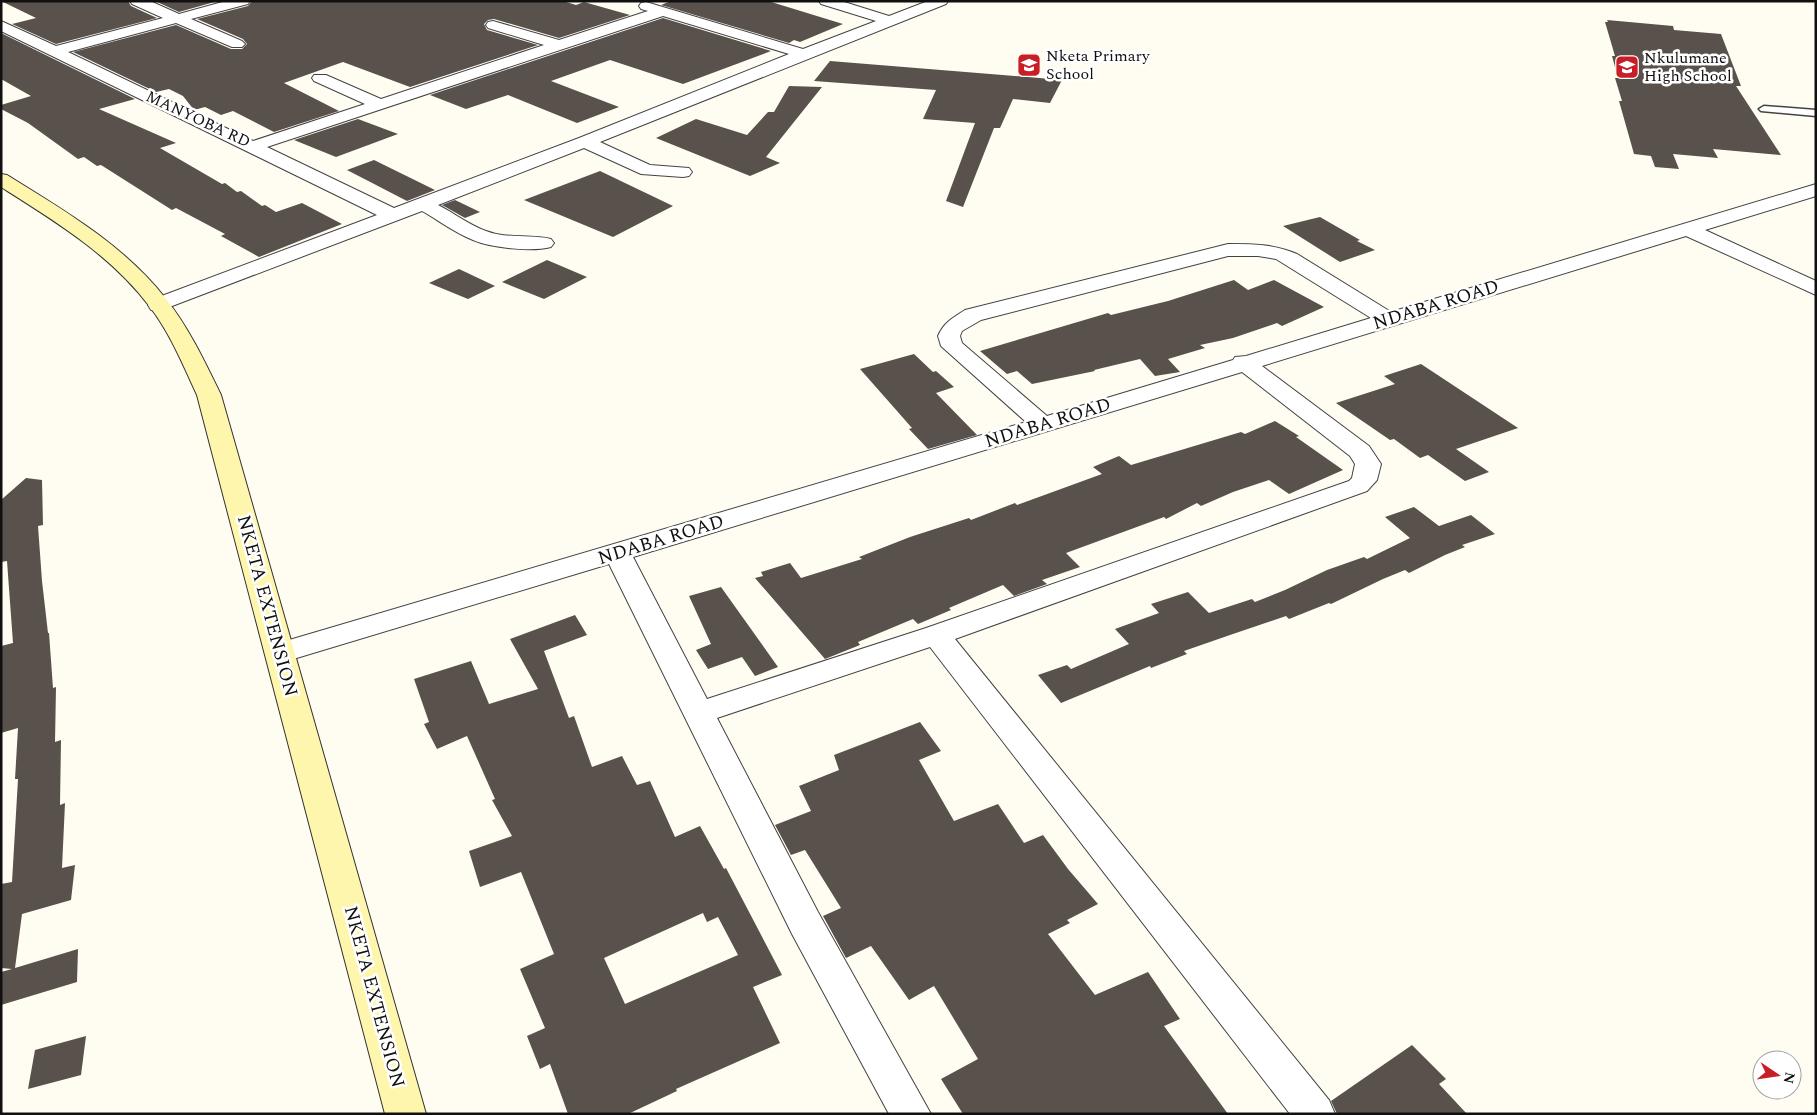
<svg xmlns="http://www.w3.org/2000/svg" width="1817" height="1115" font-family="Spectral,serif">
  <rect width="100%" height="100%" fill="#fffdf2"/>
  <!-- building -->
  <g fill="#59514b" fill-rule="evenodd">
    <path d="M1,1H128L131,6L157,18L56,44L12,24L36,18Z"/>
    <path d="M155,1H218L179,12Z"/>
    <path d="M252,1H563L576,5L584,2L630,15L559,38L494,19L488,20L484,24L487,30L538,45L410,87L343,62L284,83L339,111L274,132L233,111L221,115L205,107L194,110L183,96L169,89L156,92L73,52L176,25L231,49H242L247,44L243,39L197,19L248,6Z"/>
    <path d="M671,1H768L843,24L800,42L794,40L789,43L661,5Z"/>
    <path d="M663,18L771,51L683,84L610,60L551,81L619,107L577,123L508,95L466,109L430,95Z"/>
    <path d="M1607,20L1673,26L1674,30L1721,34L1741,86H1736L1781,155L1713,149L1718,158L1673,154L1679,169L1655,167L1651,156L1634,154L1619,101H1622L1615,78H1618L1612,56H1615L1605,22H1608Z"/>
    <path d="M1,33L135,99L99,109L176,143L160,148L222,184L225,183L237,192L241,191L262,206L265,205L276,212L302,203L342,224L259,257L221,236L225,234L176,208L172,210L101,165L97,166L84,157L78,159L28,123L1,109V105L31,96L1,79Z"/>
    <path d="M830,61L1028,77L1062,80L1050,103L1013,99L1000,128H994L963,207L946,201L975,123L923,119L936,90L814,81Z"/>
    <path d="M789,86L822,87L766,157L780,163L750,176L656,138L696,119L747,135L768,112H774Z"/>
    <path d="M358,119L398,134L336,157L294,140Z"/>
    <path d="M374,160L435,190L407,201L347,170Z"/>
    <path d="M600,171L673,206L613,237L524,200Z"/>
    <path d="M455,200L480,212L465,218L442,205Z"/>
    <path d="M1320,217L1360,240L1357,241L1375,250L1340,262L1283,226Z"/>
    <path d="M547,260L587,277L544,299L502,282Z"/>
    <path d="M459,269L495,286L468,299L429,283Z"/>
    <path d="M1234,280L1248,290L1274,280L1324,307L1282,326L1277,323L1233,338L1200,345L1205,348L1168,359L1180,372L1155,376L1140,359L1094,370L1095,371L1032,384L1017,371L1007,374L980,351L1108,313L1111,315L1168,301Z"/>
    <path d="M914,354L933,372L936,371L954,387L936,393L977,435L928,449L909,429L912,428L860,369Z"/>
    <path d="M1421,364L1518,428L1456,449L1489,472L1465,481L1428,455L1420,458L1394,439L1390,440L1336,403L1395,384L1384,376Z"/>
    <path d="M1275,421L1299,436L1296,437L1343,470L1289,494L1269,480L1233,492L1201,506L1197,503L1166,519L1164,517L1066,553L1080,567L1042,580L1047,584L1014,596L1003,585L949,608L951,610L918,624L913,619L858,642L860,645L825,659L755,578L763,576L761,572L790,563L801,578L862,559L859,557L910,537L969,518L971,520L1015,503L1017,505L1102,474L1093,467L1119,456L1131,465L1241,432L1245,434Z"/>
    <path d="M26,478L42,480L43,525L38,526L42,581L48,633H49L53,688L56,687L55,742L61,740L60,805L65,803L62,868L75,865L71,900L22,914L15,968L78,949L77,982L1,1005V972L12,969L1,968V884L12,882L18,779H15L18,728L1,733V646L13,643L7,561L1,562V500Z"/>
    <path d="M1414,507L1439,526L1471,515L1495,534L1462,545L1465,547L1445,555L1409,573L1405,570L1383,579L1331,604L1329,603L1289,619L1286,616L1230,635L1184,651L1187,654L1151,668L1150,666L1061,703L1038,675L1067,665L1071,669L1129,644L1115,629L1159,613L1151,604L1188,592L1209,613L1252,599L1255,602L1285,590L1327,570L1364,557L1367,559L1410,538L1385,517Z"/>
    <path d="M721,587L778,667L755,676L742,657L708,669L696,650L711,644L689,596Z"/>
    <path d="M575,615L587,635L544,651L569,718L574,716L592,767L622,756L637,785L650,781L675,837L700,826L724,869L726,868L782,975L753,987L780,1043L676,1089L677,1091L628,1114H568L550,1064L540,1069L527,1036L545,1028L520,969L554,954L521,872L480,887L469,851L512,836L492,800L495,799L467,736L437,749L424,724L429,722L414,679L471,661L489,704L538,689L510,639ZM703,913L707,922L718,917L738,955L625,1004L604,958Z"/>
    <path d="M920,722L941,751L919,760L954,821L998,804L1024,843L1043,835L1068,869L1098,904L1067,920L1070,923L1048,934L1095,995L1148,972L1180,1019L1164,1026L1228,1114H963L941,1079L978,1059L934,986L909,1000L871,946L846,958L823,916L841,908L805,850L791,855L775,825L811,811L799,786L839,770L834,755Z"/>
    <path d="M86,1036L81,1075L28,1089L35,1050Z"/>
    <path d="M1412,1045L1446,1079L1439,1084L1467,1114H1337L1331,1101Z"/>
  </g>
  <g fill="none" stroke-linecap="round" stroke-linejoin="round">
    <!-- lane casing -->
    <g stroke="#434343" stroke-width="3">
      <path id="lane" d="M1764,106L1816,110V116L1761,111L1759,109Z"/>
    </g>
    <!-- street casing -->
    <g stroke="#434343" stroke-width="2">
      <g id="street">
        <path d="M130,1H150L179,14L226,1H250L248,4L191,19L242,41L245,44L242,47H232L176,23L68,52L253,141L365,104L314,81L312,78L314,75H326L381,99L544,45L488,28L486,25L488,22L493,21L559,40L648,11L641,9L639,6L641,3L646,2L803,49L876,21L821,4L819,1H841L889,16L928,1H948L946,4L600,142L650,165L689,168L692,172L689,176L683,177L641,174L584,148L438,205C454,213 469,225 486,231C506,239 530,234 551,239L554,243L551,247C532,252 492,248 473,240C455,233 438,220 422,211L159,311L151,310L148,305L151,300L377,215L1,31V21L56,46L163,18L132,4ZM663,16L789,54L579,138L394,208L267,147Z"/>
        <path d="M1816,184V196L1705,230L1816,281V295L1686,236L1262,366L1369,446L1381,464L1377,480L1367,491L955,639L1329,1100L1335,1114H1290L930,647L717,718L818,912L931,1114H889L792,934L609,564L280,663L269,660L265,653L269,646L1026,422L941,346L938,336C944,322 953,318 965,310L1228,244C1252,244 1275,244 1297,254L1391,312ZM1228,256H1258L1276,259L1371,318L1246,356L1235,357L1233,360L1047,416L962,343L960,336L962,331L981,320ZM1242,372L1350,456L1355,464L1352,478L1349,481L926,628L707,699L633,557Z"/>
      </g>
    </g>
    <!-- secondary casing -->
    <g stroke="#323232" stroke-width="2">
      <path id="secondary" d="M1,174L7,175C65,211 124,245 166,299C189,328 205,362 221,395L426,1114H385L197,395C183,365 170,333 150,307C111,255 55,221 1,187Z"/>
    </g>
    <!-- lane -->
    <use href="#lane" fill="#fff" fill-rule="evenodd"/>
    <!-- street -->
    <use href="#street" fill="#fff" fill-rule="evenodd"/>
    <!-- secondary -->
    <use href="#secondary" fill="#fff6ad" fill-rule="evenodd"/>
  </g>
  <!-- icons -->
  <defs>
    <g id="school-square" transform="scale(1.25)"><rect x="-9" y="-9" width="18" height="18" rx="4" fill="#c91e26" stroke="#fff"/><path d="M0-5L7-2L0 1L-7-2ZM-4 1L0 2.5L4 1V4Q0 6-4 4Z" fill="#fff"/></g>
  </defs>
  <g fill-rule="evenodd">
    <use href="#school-square" x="1029" y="65"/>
    <use href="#school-square" x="1627" y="67"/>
  </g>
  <g text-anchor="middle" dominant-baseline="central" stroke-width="5" stroke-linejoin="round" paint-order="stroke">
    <!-- far-poi labels -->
    <g font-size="16" fill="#101010" stroke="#fff" text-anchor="start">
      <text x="1046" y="56">Nketa Primary<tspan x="1046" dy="18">School</tspan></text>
      <text x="1644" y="58">Nkulumane<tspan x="1644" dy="18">High School</tspan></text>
    </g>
    <!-- far-street labels -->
    <g font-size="16" fill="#101010" stroke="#fff">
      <text transform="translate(198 119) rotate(25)">MANYOBA RD</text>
    </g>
    <!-- street labels -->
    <g font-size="19" fill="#101010" stroke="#fff">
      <text transform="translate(1436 305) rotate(-17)">NDABA ROAD</text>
      <text transform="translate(1048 423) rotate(-17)">NDABA ROAD</text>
      <text transform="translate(661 540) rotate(-17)">NDABA ROAD</text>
      <text transform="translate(267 606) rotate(75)">NKETA EXTENSION</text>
      <text transform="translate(374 997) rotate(75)">NKETA EXTENSION</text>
    </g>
  </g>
  <!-- border -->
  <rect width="1817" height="1115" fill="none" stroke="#101010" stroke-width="5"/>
  <!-- north arrow -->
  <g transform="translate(1777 1075) rotate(103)"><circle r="24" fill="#ffffff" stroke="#9f9f9f"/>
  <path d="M0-4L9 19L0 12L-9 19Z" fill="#c91e26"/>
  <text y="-8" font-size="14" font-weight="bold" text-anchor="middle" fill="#101010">N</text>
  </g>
</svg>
